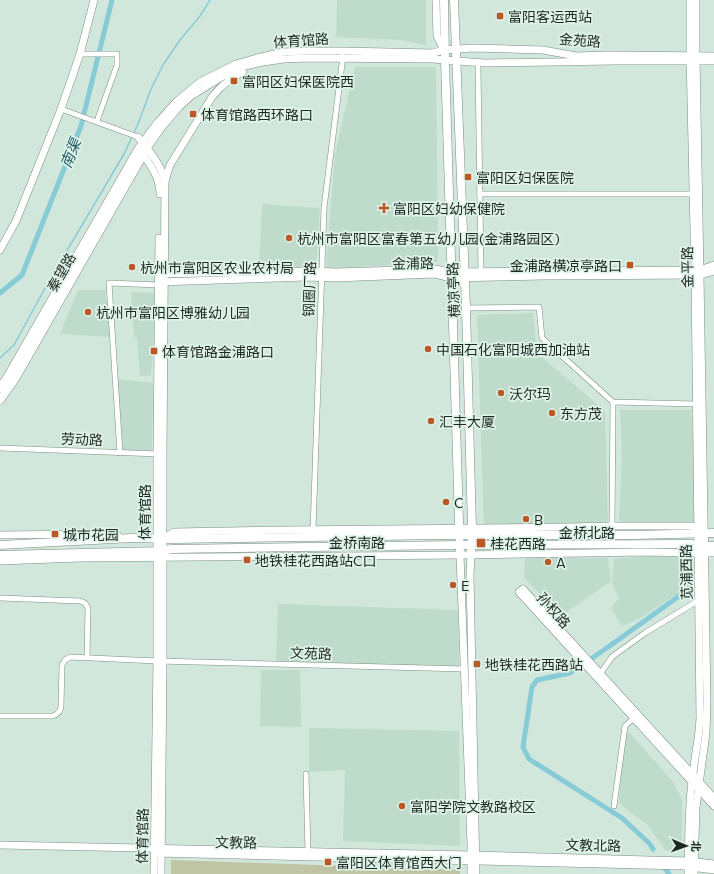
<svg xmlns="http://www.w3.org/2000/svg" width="714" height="874" font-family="Commissioner,'Noto Sans SC',sans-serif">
  <rect width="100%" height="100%" fill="#d2e7db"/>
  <!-- built -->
  <g fill="#bedbcc">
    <path d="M337,0H426V45L401,40L336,37Z"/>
    <path d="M355,67H436L438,262L326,269L335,154Z"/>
    <path d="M262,204L320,208L316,268L259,270Z"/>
    <path d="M78,290H105L111,337L60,334Z"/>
    <path d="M131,292L154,293V339L151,376H140L137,338L134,337Z"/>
    <path d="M533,313L537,353L605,411L608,525L484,527L477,315Z"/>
    <path d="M118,379L153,383L152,451L123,450Z"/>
    <path d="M620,410H691L693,442L694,523L619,524L622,455Z"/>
    <path d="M643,556L692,557L694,583L639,619L622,626L611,608L619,598L612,584L614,559Z"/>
    <path d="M525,557L608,558L611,581L561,616L524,577Z"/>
    <path d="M278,604L458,610L459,668L276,663Z"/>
    <path d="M261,670H300L301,727L260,726Z"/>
    <path d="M309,728L459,731L460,846L343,841L345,770L309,772Z"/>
    <path d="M629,732L674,783L682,800V846L674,851H666L647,824L627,810L619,802L624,734Z"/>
  </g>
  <!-- pitch -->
  <path fill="#bec4a4" d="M171,860L460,870V874H171Z"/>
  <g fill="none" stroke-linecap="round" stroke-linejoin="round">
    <!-- stream -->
    <path stroke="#87cbd7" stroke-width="1.5" d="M0,358L14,345L49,281L124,154L138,124L151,89L163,65L180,40L200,16L210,0"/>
    <!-- canal -->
    <g stroke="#87cbd7" stroke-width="5">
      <path d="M0,293L22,275L81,126L112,0"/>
      <path d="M653,849L650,844L622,818L529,759L523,747L532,687L537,680L570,673L604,650L689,589"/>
      <path d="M665,868L669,874"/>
    </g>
    <!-- minor casing -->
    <g stroke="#7b8e84" stroke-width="6">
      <g id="minor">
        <path d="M80,54H117V65L97,121"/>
        <path d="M478,67L481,271"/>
        <path d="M61,109L138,137"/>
        <path d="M480,194H696"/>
        <path d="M466,308L539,307L542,338L613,402L696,404"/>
        <path d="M0,448L159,454"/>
        <path d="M120,453L109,283L159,285"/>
        <path d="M612,526L613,402"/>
        <path d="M313,530L324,208L343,56"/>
        <path d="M0,598L80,601L85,603L88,608L87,658"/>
        <path d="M600,674L612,657L620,651L645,633L699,600"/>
        <path d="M0,716H53C58,714 61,711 61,706L62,665L65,660L70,657L157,661L464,669"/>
        <path d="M306,774L308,852"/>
        <path d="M614,806L625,726L634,718"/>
      </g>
    </g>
    <!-- tertiary casing -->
    <g stroke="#7b8e84" stroke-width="8">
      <g id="tertiary">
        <path d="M444,50L473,48L543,50L576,56L607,55L714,56"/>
        <path d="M445,60L484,63L613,61H714"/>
        <path d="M0,250L16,221L61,109L80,54L94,0"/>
        <path d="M159,274L307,271L336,272L435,269L451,272L700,270L714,265"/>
        <path d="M159,282L307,277L336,278L435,274L451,278L544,276L700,275L714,271"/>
        <path d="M0,845L471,855L649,860L689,861L714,864"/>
        <path d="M156,853L683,866L714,870"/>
        <path d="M688,874C689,843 688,812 692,782C694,760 699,740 700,718L695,275L690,56V0"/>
        <path d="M694,874L696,807L706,733L707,702L700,275L696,56V0"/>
      </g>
    </g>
    <!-- secondary casing -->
    <g stroke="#7b8e84" stroke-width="8">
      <g id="secondary">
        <path d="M138,137C149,151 161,164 165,181L163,454V661L161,874"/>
        <path d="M140,146L148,135L158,122L176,102L200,82L236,64L257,58L283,52L309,51H343L433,53L444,50L437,36L436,0"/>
        <path d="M141,151C150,165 160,177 160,194"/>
        <path d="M145,151L162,127L179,107L191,96L223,76L245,66L263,62L284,59L309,58L433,59L445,60"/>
        <path d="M165,181L170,165L212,97L221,87L232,78L243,72"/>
        <path d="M0,535L96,534L118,536"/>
        <path d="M163,539L174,532L289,530L569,527L612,526H692L698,534"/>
        <path d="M471,554L470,576L476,874"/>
        <path d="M460,555L471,844V874"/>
        <path d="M0,561L80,558L460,555L644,552L692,553H714"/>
        <path d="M714,798L523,589L519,592L714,806"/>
        <path d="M154,874L157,661V454L159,238"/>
      </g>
    </g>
    <!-- primary casing -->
    <g stroke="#7b8e84" stroke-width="9">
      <g id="primary">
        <path d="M444,0L445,60L460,555"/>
        <path d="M454,0L466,308L472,528L471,554"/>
        <path d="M0,388L8,376L139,148"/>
        <path d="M0,400L15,379L143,155"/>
        <path d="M0,545L132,538L174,539L443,535H634L714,533"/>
        <path d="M0,555L163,551L171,549L459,545L692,544L698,546H714"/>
      </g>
    </g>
    <!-- minor -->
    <use href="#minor" stroke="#fff" stroke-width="5"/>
    <!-- tertiary -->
    <use href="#tertiary" stroke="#fff" stroke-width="7"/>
    <!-- secondary -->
    <use href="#secondary" stroke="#fff" stroke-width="7"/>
    <!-- primary -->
    <use href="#primary" stroke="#fff" stroke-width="8"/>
  </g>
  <!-- markers -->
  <g fill="#bc5726" stroke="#dff4e9" stroke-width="1.5">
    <rect x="496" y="12" width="8" height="8" rx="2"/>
    <rect x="230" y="77" width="8" height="8" rx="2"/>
    <rect x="189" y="110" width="8" height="8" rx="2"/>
    <rect x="464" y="173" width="8" height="8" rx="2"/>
    <path d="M382 202h4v4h4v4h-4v4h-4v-4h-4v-4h4z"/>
    <circle cx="289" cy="238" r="4"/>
    <rect x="626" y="261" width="8" height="8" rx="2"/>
    <circle cx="132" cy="267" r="4"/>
    <circle cx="88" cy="312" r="4"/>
    <circle cx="428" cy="349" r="4"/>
    <rect x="150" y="347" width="8" height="8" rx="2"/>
    <circle cx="501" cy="393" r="4"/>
    <circle cx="552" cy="413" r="4"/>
    <circle cx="431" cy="421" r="4"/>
    <circle cx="446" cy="502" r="4"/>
    <circle cx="526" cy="519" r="4"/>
    <rect x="51" y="530" width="8" height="8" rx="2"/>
    <rect x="476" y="538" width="10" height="10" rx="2"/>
    <rect x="243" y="556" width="8" height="8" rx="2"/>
    <circle cx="548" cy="562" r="4"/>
    <circle cx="453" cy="585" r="4"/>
    <rect x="473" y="660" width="8" height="8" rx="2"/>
    <circle cx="402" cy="806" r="4"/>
    <rect x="324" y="858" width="8" height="8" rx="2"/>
  </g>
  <g text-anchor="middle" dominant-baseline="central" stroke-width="3.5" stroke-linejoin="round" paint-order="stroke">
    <!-- poi labels -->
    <g font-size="14" fill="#1f2723" stroke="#dff4e9" text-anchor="start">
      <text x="508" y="16">富阳客运西站</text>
      <text x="242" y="81">富阳区妇保医院西</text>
      <text x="201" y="114">体育馆路西环路口</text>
      <text x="476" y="177">富阳区妇保医院</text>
      <text x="393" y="208">富阳区妇幼保健院</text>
      <text x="297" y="238">杭州市富阳区富春第五幼儿园(金浦路园区)</text>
      <text x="622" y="265" text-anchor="end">金浦路横凉亭路口</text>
      <text x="140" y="267">杭州市富阳区农业农村局</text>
      <text x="96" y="312">杭州市富阳区博雅幼儿园</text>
      <text x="436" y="349">中国石化富阳城西加油站</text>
      <text x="162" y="351">体育馆路金浦路口</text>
      <text x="509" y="393">沃尔玛</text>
      <text x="560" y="413">东方茂</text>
      <text x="439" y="421">汇丰大厦</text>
      <text x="454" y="502">C</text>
      <text x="534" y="519">B</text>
      <text x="63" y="534">城市花园</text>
      <text x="490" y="543">桂花西路</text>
      <text x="255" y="560">地铁桂花西路站C口</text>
      <text x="556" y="562">A</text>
      <text x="461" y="585">E</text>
      <text x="485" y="664">地铁桂花西路站</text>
      <text x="410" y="806">富阳学院文教路校区</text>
      <text x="336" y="862">富阳区体育馆西大门</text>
    </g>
    <!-- street labels -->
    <g font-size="14" fill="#1f2723" stroke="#dff4e9">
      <text transform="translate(301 40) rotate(-4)">体育馆路</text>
      <text transform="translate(580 40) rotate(4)">金苑路</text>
      <text transform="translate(413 263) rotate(-1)">金浦路</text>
      <text transform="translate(687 267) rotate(-91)">金平路</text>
      <text transform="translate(61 272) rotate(-60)">秦望路</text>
      <text transform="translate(309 289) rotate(-88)">钢圈厂路</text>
      <text transform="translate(453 290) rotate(-92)">横凉亭路</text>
      <text transform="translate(82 439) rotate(2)">劳动路</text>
      <text transform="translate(144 512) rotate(-90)">体育馆路</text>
      <text x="587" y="532">金桥北路</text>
      <text x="357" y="542">金桥南路</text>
      <text transform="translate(686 572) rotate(-91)">苋浦西路</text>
      <text transform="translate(554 610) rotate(48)">孙权路</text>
      <text transform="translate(311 653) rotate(2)">文苑路</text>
      <text transform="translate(142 836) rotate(-89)">体育馆路</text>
      <text transform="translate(236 842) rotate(1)">文教路</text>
      <text transform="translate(593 845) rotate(1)">文教北路</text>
    </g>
    <!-- water labels -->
    <g font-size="15" font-style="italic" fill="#225b64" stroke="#dff4e9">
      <text transform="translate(70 153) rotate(-68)">南渠</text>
    </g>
  </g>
  <!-- north arrow -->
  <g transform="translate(686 846) rotate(92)" stroke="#dff4e9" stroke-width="3" paint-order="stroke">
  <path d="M0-3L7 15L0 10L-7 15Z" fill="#1f2723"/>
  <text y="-6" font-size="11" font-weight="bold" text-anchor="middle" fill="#1f2723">北</text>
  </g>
</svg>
